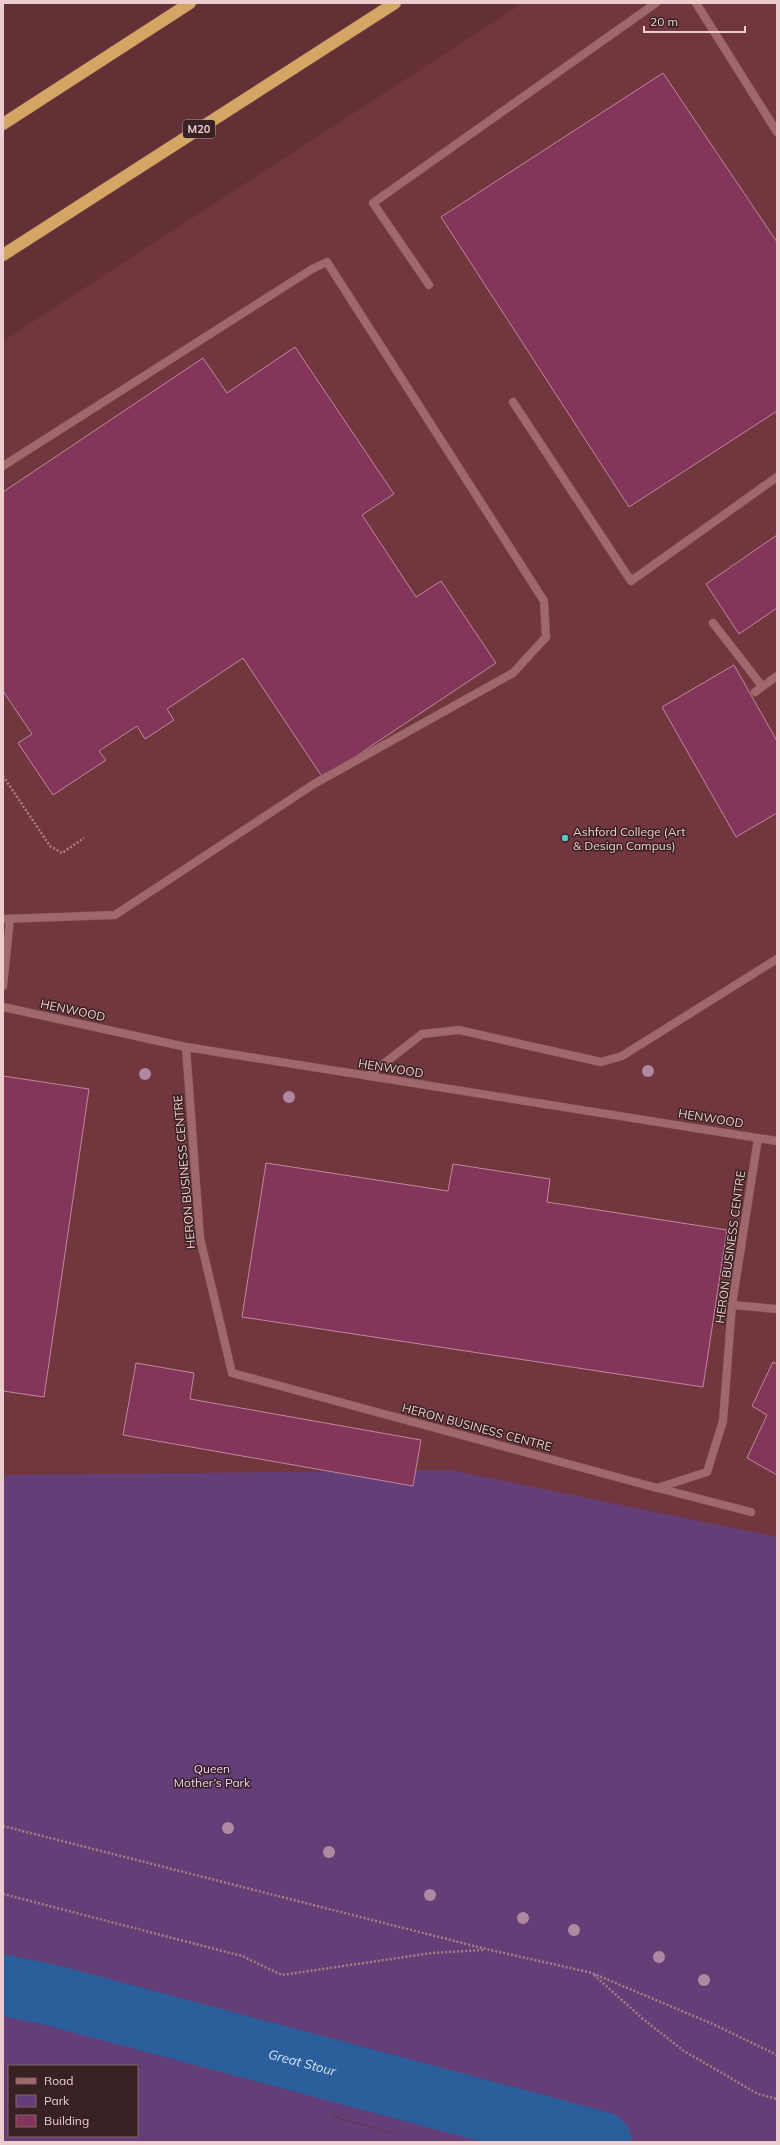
<svg xmlns="http://www.w3.org/2000/svg" width="780" height="2145" font-family="Mulish,sans-serif">
  <rect width="100%" height="100%" fill="#633036"/>
  <!-- built -->
  <path fill="#72373e" d="M523,3H777V1538L3,1479V341Z"/>
  <!-- green -->
  <path fill="#643e77" fill-rule="evenodd" d="M451,1470L777,1537V2142H3V1475ZM9,2066H137V2136H9ZM333,2116L424,2141L333,2117Z"/>
  <g fill="none" stroke-linecap="round" stroke-linejoin="round">
    <!-- river -->
    <path stroke="#2a5f9c" stroke-width="61" id="s1" d="M3,1985L51,1995L601,2142"/>
  </g>
  <!-- building -->
  <g fill="#84365a" stroke="#bf889d">
    <path d="M663,73L777,242V411L629,507L441,217Z"/>
    <path d="M295,347L394,494L362,515L416,597L441,581L496,663L323,778L243,658L167,709L174,720L145,739L137,726L99,751L106,760L53,795L18,743L32,734L3,691V492L203,358L227,393Z"/>
    <path d="M777,535V608L739,634L706,584Z"/>
    <path d="M734,665L777,741V813L736,837L662,707Z"/>
    <path d="M3,1076L89,1089L44,1397L3,1391Z"/>
    <path d="M266,1163L448,1191L453,1164L550,1179L547,1202L727,1230L703,1387L242,1317Z"/>
    <path d="M773,1362L777,1364V1475L747,1458L767,1415L752,1406Z"/>
    <path d="M136,1363L194,1373L190,1399L421,1440L413,1486L123,1435Z"/>
  </g>
  <g fill="none" stroke-linecap="round" stroke-linejoin="round">
    <!-- service casing -->
    <g stroke="#784d52" stroke-width="9">
      <g id="service">
        <path d="M696,3L777,132"/>
        <path d="M429,285L373,203L656,3"/>
        <path d="M513,402L631,581L777,477"/>
        <path d="M3,466L312,269L327,262L544,601L546,637L513,673L314,784L115,915L3,919"/>
        <path d="M713,623L762,686"/>
        <path d="M755,692L777,676"/>
        <path d="M3,986L10,919"/>
        <path d="M186,1047L200,1238L232,1373L657,1488L707,1472L723,1421L732,1305L758,1138"/>
        <path d="M368,1076L422,1034L459,1030L601,1062L622,1056L777,959"/>
        <path d="M732,1305L777,1309"/>
        <path d="M658,1488L751,1512"/>
      </g>
    </g>
    <!-- minor casing -->
    <g stroke="#784d52" stroke-width="9">
      <path id="minor" d="M3,1007L186,1047L777,1141"/>
    </g>
    <!-- motorway casing -->
    <g stroke="#784d52" stroke-width="13">
      <g id="motorway">
        <path d="M3,124L190,3"/>
        <path d="M3,255L395,3"/>
      </g>
    </g>
    <!-- path -->
    <g stroke="#a87e82" stroke-width="2.5" stroke-dasharray="2 2" stroke-linecap="butt">
      <path d="M3,776L50,846L62,853L84,838"/>
      <path d="M3,1826L486,1949L592,1973L715,2025L777,2055"/>
      <path d="M3,1894L242,1956L282,1975L432,1953L483,1950"/>
      <path d="M594,1975L643,2019L684,2051L758,2094L777,2099"/>
    </g>
    <!-- service -->
    <use href="#service" stroke="#a0676c" stroke-width="8"/>
    <!-- minor -->
    <use href="#minor" stroke="#a0676c" stroke-width="8"/>
    <!-- motorway -->
    <use href="#motorway" stroke="#d5a563" stroke-width="12"/>
  </g>
  <!-- trees -->
  <g fill="#ae89a1">
    <circle cx="648" cy="1071" r="6"/>
    <circle cx="145" cy="1074" r="6"/>
    <circle cx="289" cy="1097" r="6"/>
    <circle cx="228" cy="1828" r="6"/>
    <circle cx="329" cy="1852" r="6"/>
    <circle cx="430" cy="1895" r="6"/>
    <circle cx="523" cy="1918" r="6"/>
    <circle cx="574" cy="1930" r="6"/>
    <circle cx="659" cy="1957" r="6"/>
    <circle cx="704" cy="1980" r="6"/>
  </g>
  <!-- markers -->
  <circle fill="#52cdcc" stroke="#382123" stroke-width="1.5" cx="565" cy="838" r="4"/>
  <g text-anchor="middle" dominant-baseline="central" stroke-width="3" stroke-linejoin="round" paint-order="stroke">
    <!-- shield labels -->
    <rect fill="#382123" stroke="#b7999b" stroke-width="1" x="183" y="120" width="32" height="18" rx="3"/>
    <g font-size="11" font-weight="bold" fill="#edccce">
      <text x="199" y="129">M20</text>
    </g>
    <!-- poi labels -->
    <g font-size="12" fill="#edccce" stroke="#382123" text-anchor="start">
      <text x="573" y="831">Ashford College (Art<tspan x="573" dy="14">&amp; Design Campus)</tspan></text>
    </g>
    <!-- street labels -->
    <g font-size="12" fill="#edccce" stroke="#382123">
      <text transform="translate(73 1010) rotate(12)">HENWOOD</text>
      <text transform="translate(391 1068) rotate(9)">HENWOOD</text>
      <text transform="translate(711 1118) rotate(9)">HENWOOD</text>
      <text transform="translate(184 1172) rotate(-95)">HERON BUSINESS CENTRE</text>
      <text transform="translate(730 1247) rotate(-82)">HERON BUSINESS CENTRE</text>
      <text transform="translate(477 1427) rotate(15)">HERON BUSINESS CENTRE</text>
    </g>
    <!-- park labels -->
    <g font-size="12" fill="#ebd2f8" stroke="#382123">
      <text x="212" y="1768">Queen<tspan x="212" dy="14">Mother’s Park</tspan></text>
    </g>
    <!-- water labels -->
    <g font-size="13" font-style="italic" fill="#d5e3f5" stroke="#382123">
      <text stroke="none"><textPath href="#s1" startOffset="309">Great Stour</textPath></text>
    </g>
  </g>
  <!-- border -->
  <rect width="780" height="2145" fill="none" stroke="#edccce" stroke-width="8"/>
  <!-- legend -->
  <rect x="8" y="2065" width="130" height="72" fill="#382123" stroke="#806567"/>
  <rect x="16" y="2078" width="20" height="6" fill="#a0676c" stroke="#806567"/>
  <text x="44" y="2085" font-size="12" fill="#edccce">Road</text>
  <rect x="16" y="2095" width="20" height="12" fill="#643e77" stroke="#806567"/>
  <text x="44" y="2105" font-size="12" fill="#edccce">Park</text>
  <rect x="16" y="2115" width="20" height="12" fill="#84365a" stroke="#806567"/>
  <text x="44" y="2125" font-size="12" fill="#edccce">Building</text>
  <!-- scale -->
  <path d="M644 26v6h101v-6" fill="none" stroke="#edccce" stroke-width="2"/>
  <text x="650" y="26" font-size="12" fill="#edccce" stroke="#382123" stroke-width="3" paint-order="stroke">20 m</text>
</svg>
